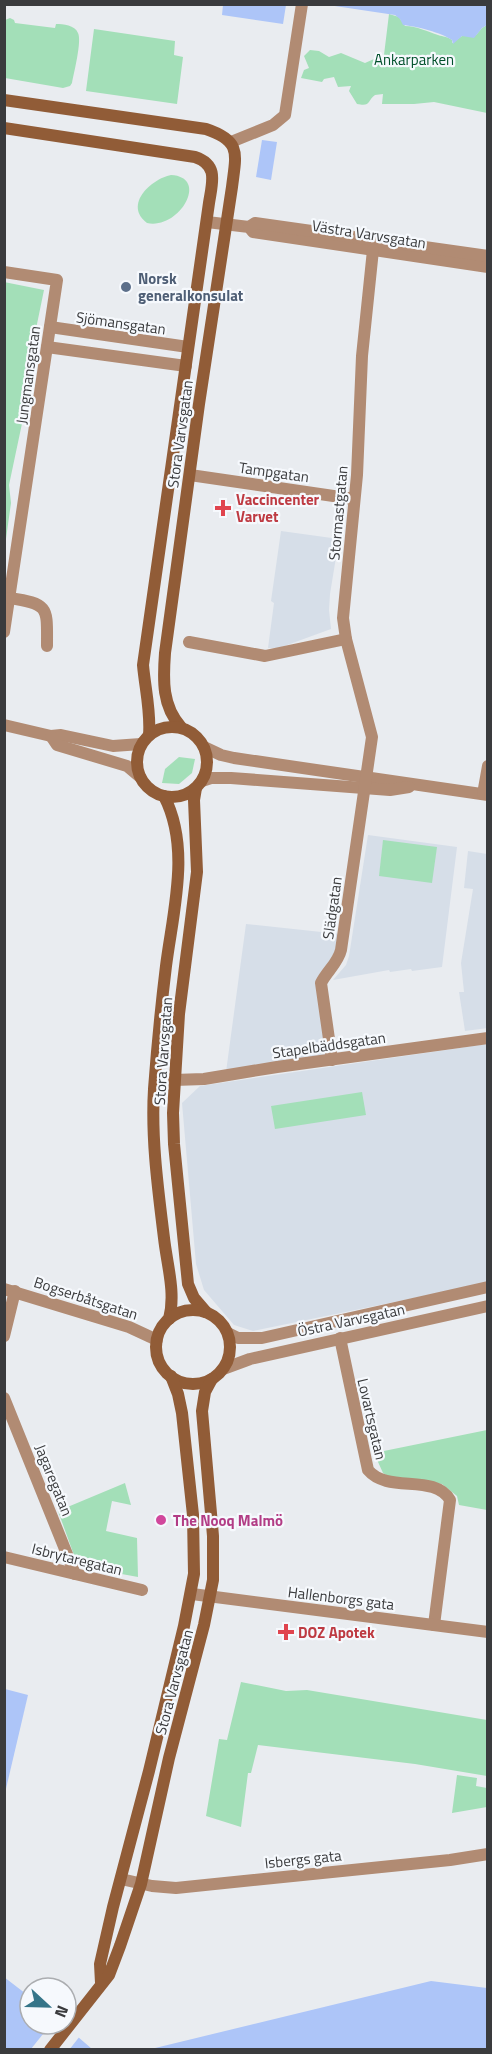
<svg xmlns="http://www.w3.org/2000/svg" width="492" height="2054" font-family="'Titillium Web',sans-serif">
  <rect width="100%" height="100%" fill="#e9ecf0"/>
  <!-- built -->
  <g fill="#d6dee8">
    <path d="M281,531L339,539L330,594L329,610L331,629L279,648H268L274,603L271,601Z"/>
    <path d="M368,835L457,847L442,967L412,971L411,969L390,972L389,970L333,980L346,965L349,956Z"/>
    <path d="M468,851L487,854L488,1028L465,1031L459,992H464L461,963L473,889L464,888Z"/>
    <path d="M246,924L340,934L338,949L323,973L329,1058L226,1072Z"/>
    <path d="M487,1044V1283L253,1331L234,1325L204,1290L196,1264L182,1103L200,1086Z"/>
  </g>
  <!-- green -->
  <g fill="#a3dfb8">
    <path d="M389,14L399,17L405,26C417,26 428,32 438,35C444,37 446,36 452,40V43L462,36L476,35L482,28L487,25V113L434,102L414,104H382L383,94L375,95C367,101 371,107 357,104L349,91L351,86L338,87L334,77L324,79L322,82L301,78L304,70L309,68L304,56L310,50L319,51L329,57L341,53L365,63L374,59L383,63Z"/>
    <path d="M10,18L14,20L15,23L55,28L56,24C63,24 75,25 78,33C82,41 74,72 72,83L70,86L63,88L5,78V20Z"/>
    <path d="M94,29L175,41L174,55L183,57L177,104L86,91Z"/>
    <path d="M171,175C210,177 179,230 147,223C123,205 151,179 171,175Z"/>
    <path d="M4,282L44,290L24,387V414L9,485L11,503L5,546Z"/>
    <path d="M179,757L195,759L192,773L179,784L162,783L165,769Z"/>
    <path d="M383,840L437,847L432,883L379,876Z"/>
    <path d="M362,1092L366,1115L275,1129L271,1106Z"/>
    <path d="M487,1430V1510L459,1505L457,1496L442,1484L388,1476L383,1473L374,1453Z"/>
    <path d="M125,1483L131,1505L112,1501L106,1531L137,1538L138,1577L78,1566L58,1511Z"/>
    <path d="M241,1682L286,1691L307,1690L487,1720V1776L415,1764L258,1745L251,1773H248L241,1827L206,1816L219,1739L227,1740Z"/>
    <path d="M457,1775L477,1778L476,1786L487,1788V1807L452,1813Z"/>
  </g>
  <!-- water -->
  <g fill="#adc5f8">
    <path d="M223,5H286L283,24L222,15Z"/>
    <path d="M328,5H487V25L482,28L474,38L462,36L453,44L452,40C442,33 416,26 403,25L400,19L395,15Z"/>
    <path d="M262,140L277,142L271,180L256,177Z"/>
    <path d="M5,1689L28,1695L5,1793L4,1689Z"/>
    <path d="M4,1977L30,1997V2024H63L92,2049L7,2050L5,2047Z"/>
    <path d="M431,1981L487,1988V2049H151Z"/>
  </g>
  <!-- pier -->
  <g fill="#e9ecf0">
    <path d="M5,1839L16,1842L5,1918L4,1839Z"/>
    <path d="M51,2024H66L80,2036L69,2050L31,2049Z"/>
  </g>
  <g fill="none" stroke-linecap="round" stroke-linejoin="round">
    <!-- street -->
    <g stroke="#b18b73" stroke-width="12">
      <path d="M231,142L273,125L285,115L302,4"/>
      <path d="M207,222L249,227L253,232L488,267"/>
      <path d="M249,227L255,223L488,256"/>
      <path d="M4,272L57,280L4,632"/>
      <path d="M50,327L188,347"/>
      <path d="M47,347L186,366"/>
      <path d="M190,475L354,499"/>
      <path d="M10,598C50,604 47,608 47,646"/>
      <path d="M189,642L265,656L346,639"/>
      <path d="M4,725L51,736L61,735L113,746L141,744"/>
      <path d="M51,736L57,745L127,766L140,777"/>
      <path d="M204,747L221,755L234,758L488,795"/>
      <path d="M202,781L211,778H231L390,790L409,787"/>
      <path d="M483,794L488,766"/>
      <path d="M332,1060L321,983C327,971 338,963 341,950L372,737L346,639L343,618L357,475L362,356L373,250"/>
      <path d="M174,1080L204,1079L277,1067L488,1038"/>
      <path d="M4,1289L129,1327L157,1340"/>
      <path d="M228,1333L238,1338H262L488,1287"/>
      <path d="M4,1336L15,1291"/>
      <path d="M340,1338L368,1470C388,1494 434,1473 450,1500L434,1625"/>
      <path d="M223,1369L250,1359L488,1306"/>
      <path d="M4,1398L75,1574"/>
      <path d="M4,1557L142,1590"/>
      <path d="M192,1594L488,1632"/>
      <path d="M121,1879L152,1886L176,1888L450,1860L488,1854"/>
    </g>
    <!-- secondary -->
    <g stroke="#915c37" stroke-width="12">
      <path d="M4,100L206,129C242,141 236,154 232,187L199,404L165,653C163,680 162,706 181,727"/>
      <path d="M4,128L195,157C219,165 212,183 209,203L143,665C145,688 151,712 149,735"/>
      <circle cx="172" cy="762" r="35"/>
      <path d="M196,788L194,800L197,872L179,1014L173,1113L174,1144L188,1284L194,1298L206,1312"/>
      <path d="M164,796C191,848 173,911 166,966C161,1007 157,1048 154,1089C151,1138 158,1189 164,1238C167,1265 176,1293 169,1319"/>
      <circle cx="193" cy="1347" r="37"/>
      <path d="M101,1983L100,1964L113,1907L149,1771L184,1626L194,1574L193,1515L182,1413L178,1394L171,1376"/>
      <path d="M50,2050L109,1975L120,1946L141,1884L169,1758L204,1625L213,1580V1536L202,1411L205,1392L212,1379"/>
    </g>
  </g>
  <!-- markers -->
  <circle fill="#5c6f8a" stroke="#f6f9fd" stroke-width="2" cx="126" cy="287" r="6"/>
  <g fill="#e0444e" stroke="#f6f9fd" stroke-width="2">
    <path d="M220 499h6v6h6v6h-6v6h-6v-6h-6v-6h6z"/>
    <path d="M283 1623h6v6h6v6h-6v6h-6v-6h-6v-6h6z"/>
  </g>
  <circle fill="#d1479c" stroke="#f6f9fd" stroke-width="2" cx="161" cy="1520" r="6"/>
  <g text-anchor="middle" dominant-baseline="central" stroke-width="4.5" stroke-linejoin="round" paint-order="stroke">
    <!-- park labels -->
    <g font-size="15" fill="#00502b" stroke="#f6f9fd">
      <text x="414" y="59">Ankarparken</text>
    </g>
    <!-- street labels -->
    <g font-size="15" fill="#3a3b3d" stroke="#f6f9fd">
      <text transform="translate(369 234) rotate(9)">Västra Varvsgatan</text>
      <text transform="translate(121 323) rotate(8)">Sjömansgatan</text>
      <text transform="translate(28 375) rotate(-82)">Jungmansgatan</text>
      <text transform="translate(180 434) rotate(-82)">Stora Varvsgatan</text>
      <text transform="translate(274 472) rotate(8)">Tampgatan</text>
      <text transform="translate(338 513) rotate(-85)">Stormastgatan</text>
      <text transform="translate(332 908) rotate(-82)">Slädgatan</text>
      <text transform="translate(329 1045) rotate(-8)">Stapelbäddsgatan</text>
      <text transform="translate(163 1051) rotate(-86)">Stora Varvsgatan</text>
      <text transform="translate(86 1298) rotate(18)">Bogserbåtsgatan</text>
      <text transform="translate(351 1320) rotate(-12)">Östra Varvsgatan</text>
      <text transform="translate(372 1419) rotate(77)">Lovartsgatan</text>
      <text transform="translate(54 1480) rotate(68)">Jagaregatan</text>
      <text transform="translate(77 1559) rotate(14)">Isbrytaregatan</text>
      <text transform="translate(341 1598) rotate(7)">Hallenborgs gata</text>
      <text transform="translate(174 1682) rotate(-75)">Stora Varvsgatan</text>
      <text transform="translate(303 1859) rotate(-6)">Isbergs gata</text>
    </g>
    <!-- service labels -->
    <g font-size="15" font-weight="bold" fill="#4e5e75" stroke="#f6f9fd" text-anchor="start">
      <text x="138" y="278">Norsk<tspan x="138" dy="17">generalkonsulat</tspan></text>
    </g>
    <!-- health labels -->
    <g font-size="15" font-weight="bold" fill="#be3a42" stroke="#f6f9fd" text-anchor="start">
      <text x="236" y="499">Vaccincenter<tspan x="236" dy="17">Varvet</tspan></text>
      <text x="298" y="1632">DOZ Apotek</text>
    </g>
    <!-- hotel labels -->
    <g font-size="15" font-weight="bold" fill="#b23c85" stroke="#f6f9fd" text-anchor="start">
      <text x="173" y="1520">The Nooq Malmö</text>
    </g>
  </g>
  <!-- border -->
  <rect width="492" height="2054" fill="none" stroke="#3a3b3d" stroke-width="12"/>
  <!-- north arrow -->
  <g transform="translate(48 2006) rotate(112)"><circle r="28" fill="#f6f9fd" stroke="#abadb0" stroke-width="1.5"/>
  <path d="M0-4.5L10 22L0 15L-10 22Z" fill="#357589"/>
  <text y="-9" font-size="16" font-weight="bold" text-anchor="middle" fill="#3a3b3d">N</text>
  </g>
</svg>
